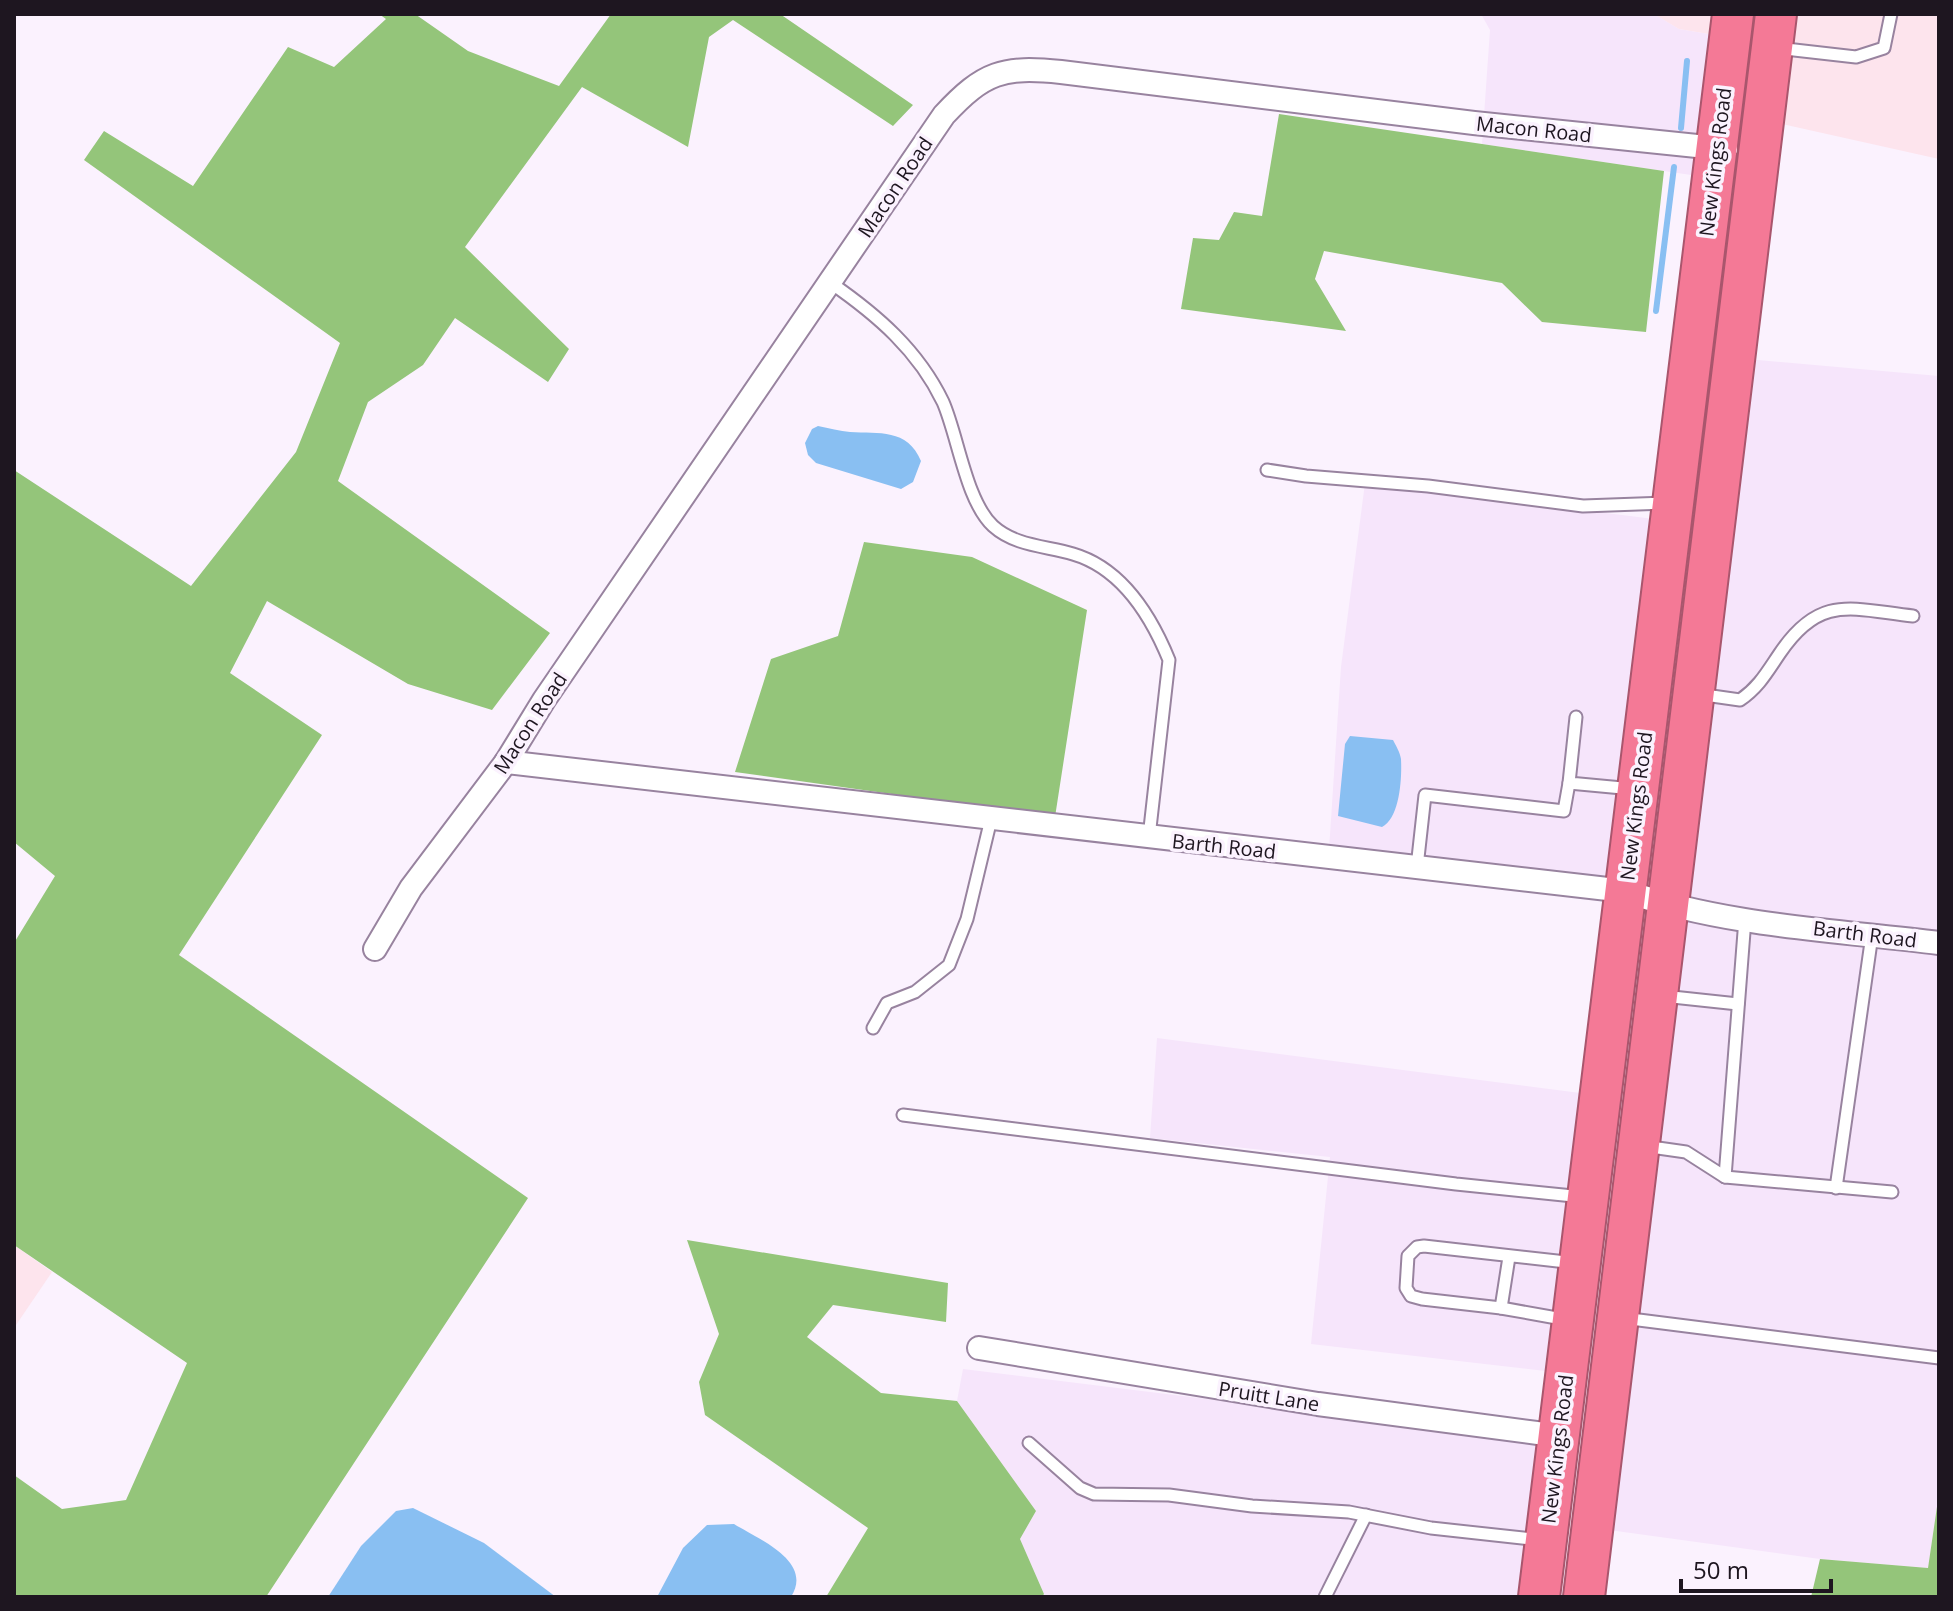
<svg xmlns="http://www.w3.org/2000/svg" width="1953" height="1611" font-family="'Open Sans',sans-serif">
  <rect width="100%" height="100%" fill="#fbf2fe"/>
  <!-- built -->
  <g fill="#f6e5fb">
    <path d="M1481,14H1654L1679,29L1715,35L1698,176L1482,144L1490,30Z"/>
    <path d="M1747,359L1939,376V1493L1928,1568L1820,1559L1609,1530Z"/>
    <path d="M1365,483L1662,520L1612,881L1329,850L1341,667Z"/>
    <path d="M1157,1038L1588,1094L1554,1372L1311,1344L1330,1157L1150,1138Z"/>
    <path d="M963,1369L1550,1441L1530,1597H1042L1044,1594L1020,1539L1036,1511L957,1401Z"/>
  </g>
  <!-- industrial -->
  <g fill="#fde4ed">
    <path d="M1654,14H1719L1715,35L1679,29Z"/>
    <path d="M1794,14H1939V159L1782,124Z"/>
    <path d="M14,1245L52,1272L14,1328Z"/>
  </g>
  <!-- forest -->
  <g fill="#94c57a">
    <path d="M379,14H415L468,51L559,86L611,14H780L913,105L893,126L733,20L709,37L688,147L582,87L465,247L569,349L548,382L455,318L423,365L368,402L338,481L550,633L492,710L408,684L267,601L230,673L322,735L179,955L528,1198L266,1597H14V1475L62,1509L126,1500L187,1363L14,1245V943L55,876L14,842V470L191,586L296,452L340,343L84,160L104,131L193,186L288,47L334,67L386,19Z"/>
    <path d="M1279,114L1664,171L1646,332L1542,322L1502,283L1324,251L1315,279L1346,331L1181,309L1193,238L1219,240L1234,212L1262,216Z"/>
    <path d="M864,542L972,557L1087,610L1055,817L735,772L771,659L838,636Z"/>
    <path d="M687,1240L948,1283L946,1322L833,1305L807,1337L881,1393L957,1401L1036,1511L1020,1539L1044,1594L1042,1597H826L868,1528L705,1415L699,1382L719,1334Z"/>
    <path d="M1939,1493V1597H1811L1820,1559L1928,1568Z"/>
  </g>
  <!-- water -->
  <g fill="#89bff2">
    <path d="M818,426C829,428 840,431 850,432C879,434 907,428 921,461L913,482L901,489L816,463L808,455L805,443L812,429Z"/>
    <path d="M1350,736L1393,740C1396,746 1400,752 1401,759C1402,778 1400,818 1382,827L1338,816L1345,744Z"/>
    <path d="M413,1508L484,1543L556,1597H328L361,1546L396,1511Z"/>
    <path d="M734,1524C758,1539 814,1561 791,1597H657L683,1548L707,1525Z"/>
  </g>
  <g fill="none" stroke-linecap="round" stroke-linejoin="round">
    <!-- stream -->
    <g stroke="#89bff2" stroke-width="6">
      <path d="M1681,128L1687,61"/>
      <path d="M1656,311L1674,167"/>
    </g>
    <!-- lane casing -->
    <g stroke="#98839f" stroke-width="15">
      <g id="lane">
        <path d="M1777,48L1856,57L1884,48L1891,14"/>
        <path d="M831,283C877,315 918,350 943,402C958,436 966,501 993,526C1015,546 1046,546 1073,554C1121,568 1151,616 1169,660L1149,837"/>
        <path d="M1267,470L1306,476L1428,486L1583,506L1666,503"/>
        <path d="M1698,694L1740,700C1759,687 1767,672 1780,653C1820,594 1851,609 1913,616"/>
        <path d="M1576,717L1569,783L1633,789"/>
        <path d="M1417,867L1425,795L1564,811L1569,783"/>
        <path d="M1663,996L1738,1004"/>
        <path d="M873,1028L887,1003L915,992L949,965L967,919L991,819"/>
        <path d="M903,1115L1456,1184L1583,1197"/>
        <path d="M1644,1146L1686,1152L1725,1177L1892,1192"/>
        <path d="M1725,1177L1745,919"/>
        <path d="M1836,1188L1872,935"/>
        <path d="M1509,1257L1501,1308L1422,1299L1411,1296L1406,1288L1408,1256L1417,1247L1424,1246L1575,1263"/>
        <path d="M1501,1308L1568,1320"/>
        <path d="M1623,1318L1939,1358"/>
        <path d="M1029,1443L1080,1488L1094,1494L1169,1495L1252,1506L1349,1512L1431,1528L1541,1540"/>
        <path d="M1325,1597L1366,1515"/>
      </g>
    </g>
    <!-- street casing -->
    <g stroke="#98839f" stroke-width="26">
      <g id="street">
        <path d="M506,762L1625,891C1725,926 1835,930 1939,943"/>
        <path d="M375,949L411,888L506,762L544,700L944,115C984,72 1003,66 1061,72L1474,123L1726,149"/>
        <path d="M979,1348L1318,1404L1560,1436"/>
      </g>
    </g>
    <!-- highway casing -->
    <g stroke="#a9566d" stroke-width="44">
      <g id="highway">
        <path d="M1539,1597C1602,1069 1672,542 1733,14"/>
        <path d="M1584,1597L1776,14"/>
      </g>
    </g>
    <!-- lane -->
    <use href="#lane" stroke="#fff" stroke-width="11"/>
    <!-- street -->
    <use href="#street" stroke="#fff" stroke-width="22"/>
    <!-- highway -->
    <use href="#highway" stroke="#f47996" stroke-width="40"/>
  </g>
  <g text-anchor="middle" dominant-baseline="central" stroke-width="7" stroke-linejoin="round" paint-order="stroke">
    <!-- street labels -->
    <g font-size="20" fill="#1e1620" stroke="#fbf2fe">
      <text transform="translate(1534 129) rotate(6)">Macon Road</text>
      <text transform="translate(1715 162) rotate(-83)">New Kings Road</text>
      <text transform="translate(895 187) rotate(-56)">Macon Road</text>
      <text transform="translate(530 723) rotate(-57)">Macon Road</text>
      <text transform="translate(1636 806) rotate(-83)">New Kings Road</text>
      <text transform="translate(1224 846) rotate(6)">Barth Road</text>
      <text transform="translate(1865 934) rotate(7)">Barth Road</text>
      <text transform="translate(1269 1396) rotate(9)">Pruitt Lane</text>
      <text transform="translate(1557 1449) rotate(-83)">New Kings Road</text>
    </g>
  </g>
  <!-- border -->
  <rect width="1953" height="1611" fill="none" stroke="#1e1620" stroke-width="32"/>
  <!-- scale -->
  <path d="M1681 1579v12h150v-12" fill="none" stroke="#1e1620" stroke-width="4"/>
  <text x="1693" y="1579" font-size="24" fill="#1e1620" stroke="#fbf2fe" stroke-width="6" paint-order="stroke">50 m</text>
</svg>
